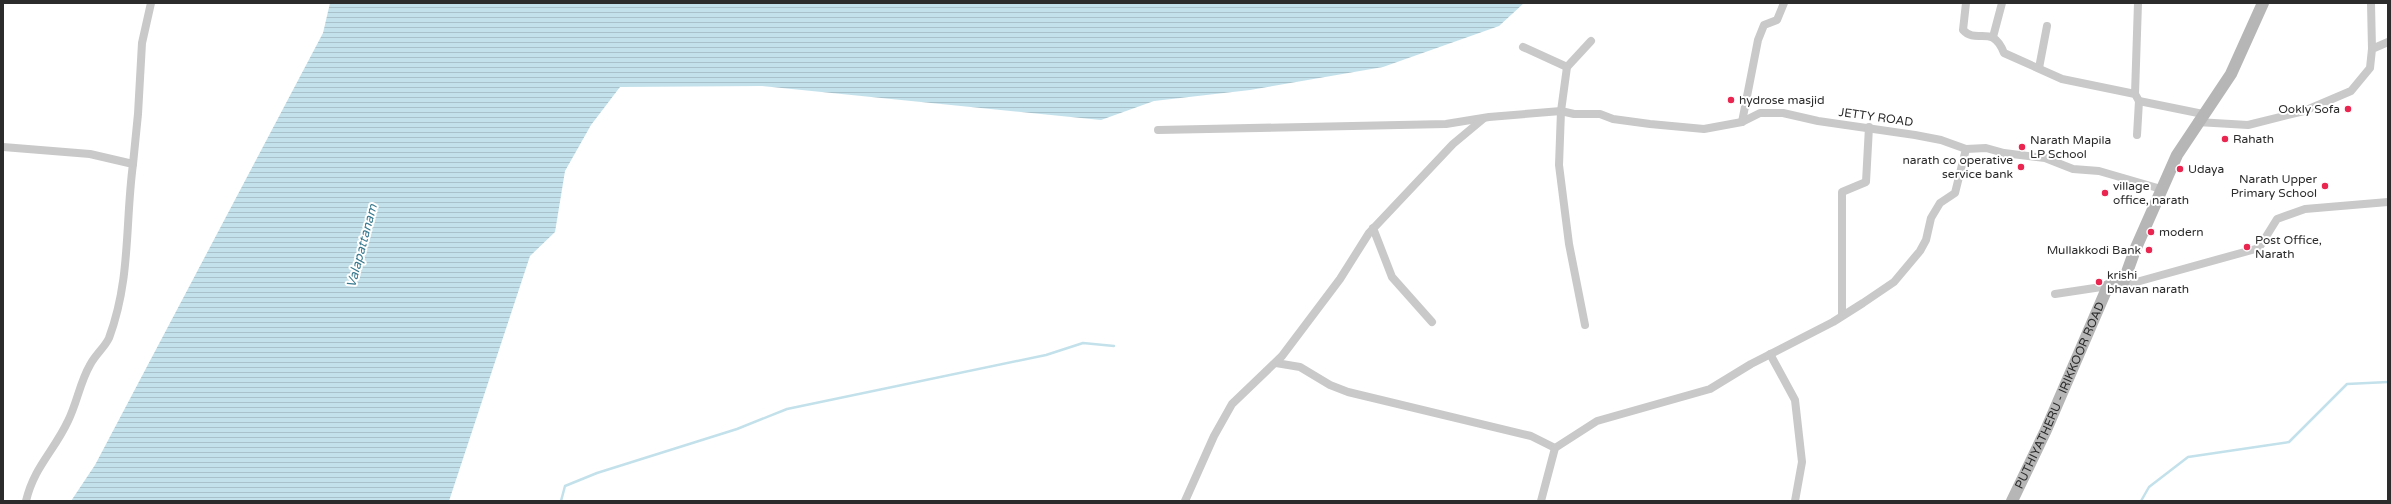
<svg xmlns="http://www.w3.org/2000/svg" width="2391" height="504" font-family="'Varela Round',sans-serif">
  <defs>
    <pattern id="water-rules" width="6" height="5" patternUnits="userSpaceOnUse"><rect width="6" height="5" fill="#c3e1eb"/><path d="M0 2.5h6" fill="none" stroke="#a8c1ca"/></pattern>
  </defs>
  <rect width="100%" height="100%" fill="#fff"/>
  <!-- water -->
  <path fill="url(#water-rules)" d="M330,3H1524L1499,26L1383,67L1250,90L1154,101L1101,120L762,86L620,87L591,125L565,171L555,232L530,256L449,501H71L95,465L323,33Z"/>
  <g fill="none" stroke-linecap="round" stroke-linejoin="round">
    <!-- stream -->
    <g stroke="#c3e1eb" stroke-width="2.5">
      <path d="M561,501L565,486L597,473L737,429L787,409L1046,355L1083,343L1114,346"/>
      <path d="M2141,501L2149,487L2188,457L2289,442L2347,384L2388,382"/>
    </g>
    <!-- street -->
    <g stroke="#c9c9c9" stroke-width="8">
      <path d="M1966,3L1963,30C1977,45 1992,23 2004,53L2062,79L2135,94L2139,101L2203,114"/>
      <path d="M2371,3L2372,49"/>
      <path d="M1993,37L2002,3"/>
      <path d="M1523,47L1567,67"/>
      <path d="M2039,68L2047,26"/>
      <path d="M2135,94L2138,3"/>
      <path d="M1742,122L1758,40L1764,25L1777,20L1784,3"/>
      <path d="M2197,122L2248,125L2304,111L2351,91L2370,68L2372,49L2388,42"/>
      <path d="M1158,130L1446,124L1489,117L1561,111L1574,114H1600L1613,119L1650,124L1704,129L1742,122L1760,113H1783L1818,121L1915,135L1941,140L1966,149L1986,148L2004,153L2045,158L2073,169L2099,171L2161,189"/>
      <path d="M2137,135L2139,101"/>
      <path d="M3,147L90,154L133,164C125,224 131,279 109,338C105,347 95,355 90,365C80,382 77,403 68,421C54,451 34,467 26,501"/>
      <path d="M133,164L138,114L142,43L151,3"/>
      <path d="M1373,228L1392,277L1432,322"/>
      <path d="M2122,286L2259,248L2277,219L2305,209L2388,202"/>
      <path d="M2055,294L2108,286"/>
      <path d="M1842,315V192L1866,182L1869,127"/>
      <path d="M1585,325L1569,244L1559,165L1561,111L1567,67L1591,41"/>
      <path d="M1770,354L1795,400L1802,462L1795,501"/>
      <path d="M1276,363L1300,367L1330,385L1348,392L1531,436L1555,448"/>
      <path d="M1185,501L1214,436L1232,404L1282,356L1340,279L1369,233L1453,144L1483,119"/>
      <path d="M1541,501L1555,448L1597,421L1710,389L1751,364L1833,322L1863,303L1894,282L1920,251L1926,240L1931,218L1940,203L1955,193L1966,149"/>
    </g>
    <!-- secondary -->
    <path stroke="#b6b6b6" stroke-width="12" id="s1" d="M2012,501L2046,430L2108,286H2122L2135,250L2177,155L2231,74L2263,3"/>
  </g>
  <!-- markers -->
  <g fill="#ea2650" stroke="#fff" stroke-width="1.5">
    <circle cx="1731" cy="100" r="4"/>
    <circle cx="2348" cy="109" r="4"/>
    <circle cx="2225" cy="139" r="4"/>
    <circle cx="2022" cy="147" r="4"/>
    <circle cx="2021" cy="167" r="4"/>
    <circle cx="2180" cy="169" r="4"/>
    <circle cx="2325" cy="186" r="4"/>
    <circle cx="2105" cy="193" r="4"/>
    <circle cx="2151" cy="232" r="4"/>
    <circle cx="2247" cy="247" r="4"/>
    <circle cx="2149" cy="250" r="4"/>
    <circle cx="2099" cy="282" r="4"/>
  </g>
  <g text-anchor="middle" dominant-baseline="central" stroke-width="4" stroke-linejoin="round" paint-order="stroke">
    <!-- poi labels -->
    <g font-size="12" fill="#2c2c2c" stroke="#fff" text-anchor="start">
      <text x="1739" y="100">hydrose masjid</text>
      <text x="2340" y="109" text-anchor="end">Ookly Sofa</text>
      <text x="2233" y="139">Rahath</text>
      <text x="2030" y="140">Narath Mapila<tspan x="2030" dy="14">LP School</tspan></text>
      <text x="2013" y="160" text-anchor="end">narath co operative<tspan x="2013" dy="14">service bank</tspan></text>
      <text x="2188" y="169">Udaya</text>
      <text x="2317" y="179" text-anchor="end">Narath Upper<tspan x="2317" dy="14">Primary School</tspan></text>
      <text x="2113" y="186">village<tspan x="2113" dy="14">office, narath</tspan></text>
      <text x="2159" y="232">modern</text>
      <text x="2255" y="240">Post Office,<tspan x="2255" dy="14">Narath</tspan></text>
      <text x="2141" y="250" text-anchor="end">Mullakkodi Bank</text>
      <text x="2107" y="275">krishi<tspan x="2107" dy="14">bhavan narath</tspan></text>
    </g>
    <!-- street labels -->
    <g font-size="12" fill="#2c2c2c" stroke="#fff">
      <text transform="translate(1876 117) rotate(8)">JETTY ROAD</text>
      <text stroke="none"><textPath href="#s1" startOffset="116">PUTHIYATHERU - IRIKKOOR ROAD</textPath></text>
    </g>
    <!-- water labels -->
    <g font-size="13" font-style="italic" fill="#38798f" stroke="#fff">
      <text transform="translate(362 246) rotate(-75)">Valapattanam</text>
    </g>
  </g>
  <!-- border -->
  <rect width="2391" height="504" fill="none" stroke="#2c2c2c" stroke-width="8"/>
</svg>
